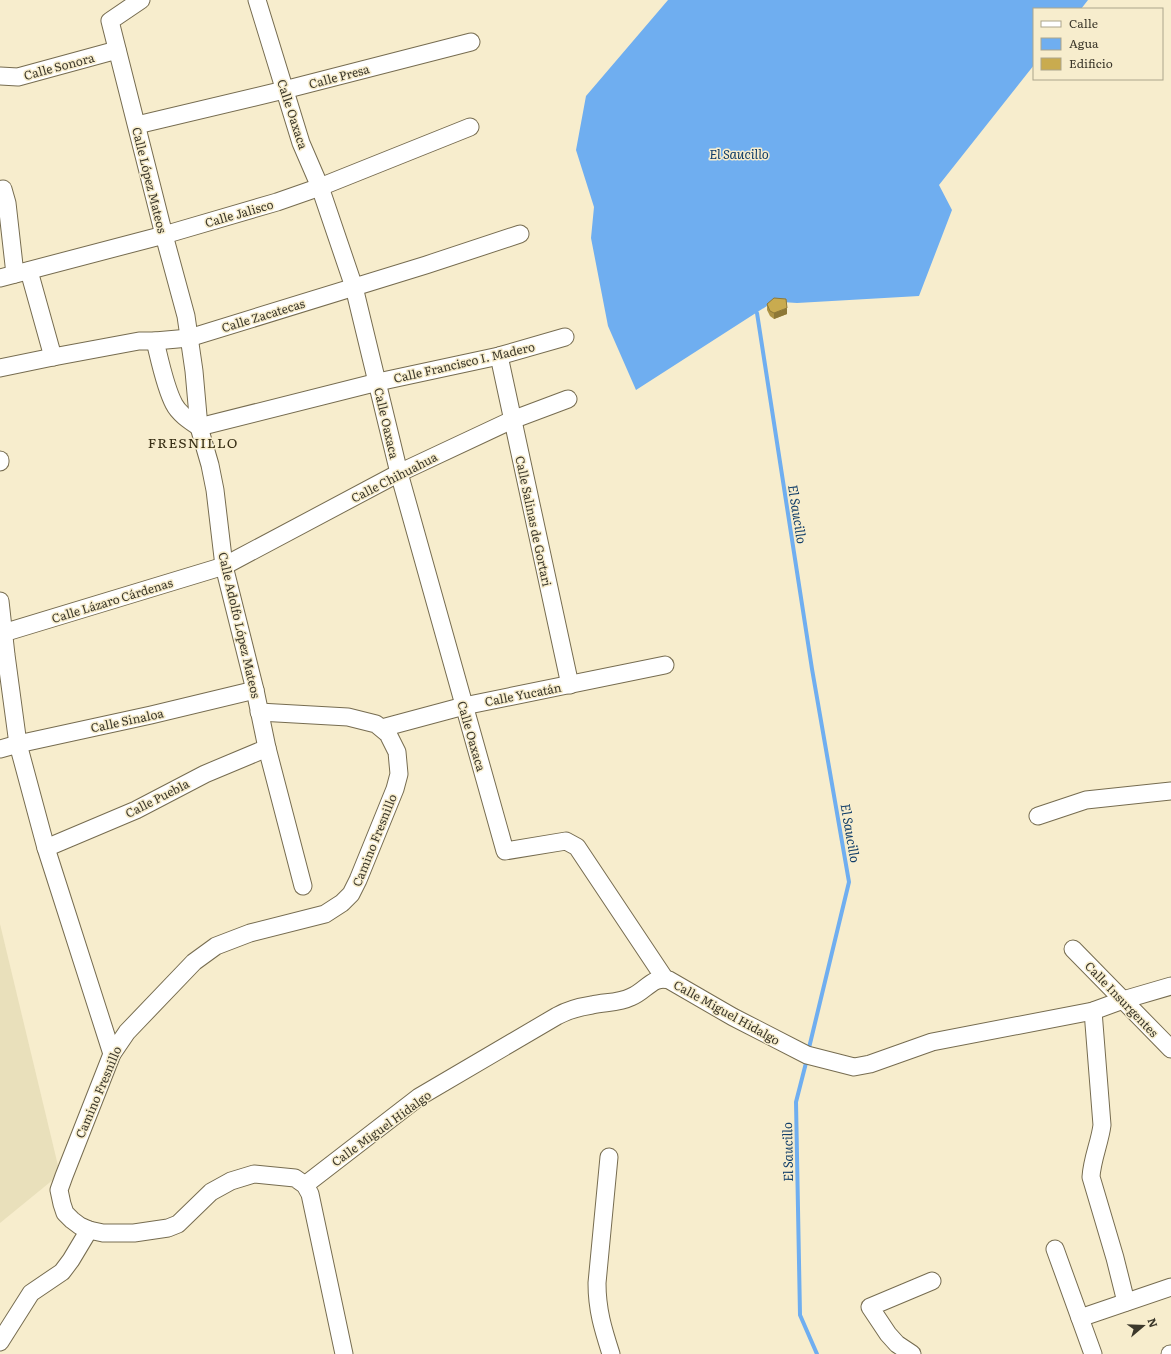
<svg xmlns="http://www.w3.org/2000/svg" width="1171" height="1354" font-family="Literata,serif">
  <rect width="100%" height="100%" fill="#f7edcd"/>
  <!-- sand -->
  <path fill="#e9e0bb" d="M0,924L60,1174L0,1223Z"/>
  <!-- water -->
  <path fill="#6faef0" d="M668,0H1088L1081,9H1034V65L939,185L952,210L919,296L797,303L782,302L770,304L636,390L608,326L591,238L594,207L576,150L586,96Z"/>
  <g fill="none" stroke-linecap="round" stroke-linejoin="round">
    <!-- stream -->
    <g stroke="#6faef0" stroke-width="4">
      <path d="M757,313L812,669L849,882L808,1052"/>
      <path d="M807,1059L796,1102L800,1315L817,1354"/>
    </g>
    <!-- minor casing -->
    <g stroke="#766c50" stroke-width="19">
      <g id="minor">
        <path d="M141,0L110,21L164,235L186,316L194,371L199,427L210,465L215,490L224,566L255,690L267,748L303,886"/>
        <path d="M257,0L301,143L320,187L354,287L399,473L505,851L566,841L577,847L665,979"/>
        <path d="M0,76L18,77L117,50"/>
        <path d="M137,125L284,90L471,42"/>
        <path d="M3,189L7,203L15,274"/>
        <path d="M29,271L53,357"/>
        <path d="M0,278L164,235L277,202L320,187L470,127"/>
        <path d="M155,341C160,361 165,387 174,404C179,414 190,421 199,427L378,382L499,356L565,337"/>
        <path d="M499,356L570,685"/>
        <path d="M0,368L53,357L139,341H155L189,338L426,265L520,234"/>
        <path d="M0,460V462"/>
        <path d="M0,601L6,655L18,744L46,848L112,1054"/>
        <path d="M0,634L224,566L399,473L512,420L568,399"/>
        <path d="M259,712L348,717L376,724L388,734L397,752L399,774L395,789L358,880L351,894L342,903L325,914L250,933L216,946L194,962L127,1032L112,1054L64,1176L59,1190L62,1204L65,1213L72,1220L80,1226L89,1230L103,1233H134L168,1228L178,1224L211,1192L231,1181L254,1174L295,1178L305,1185L310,1194L344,1354"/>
        <path d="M382,728L464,706L665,665"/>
        <path d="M0,749L18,744L151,715L255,690"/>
        <path d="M1038,816L1086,800L1171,791"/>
        <path d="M46,848L136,810L205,774L267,748"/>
        <path d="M1073,949L1171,1049"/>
        <path d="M1093,1011L1102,1125C1100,1142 1092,1159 1091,1177L1115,1258L1126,1302"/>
        <path d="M609,1157L597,1283C597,1310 603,1329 611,1354"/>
        <path d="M305,1185L419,1097L557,1016C568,1010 579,1007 592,1005C605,1002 619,1003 631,997C645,992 653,975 669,980L733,1017L807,1055L854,1067L870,1064L932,1042L1093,1011L1123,1000L1171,986"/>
        <path d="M1055,1249L1093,1354"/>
        <path d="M1080,1318L1171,1287"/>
        <path d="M0,1342L31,1293L62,1272L71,1260L89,1230"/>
        <path d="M912,1354L897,1344L888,1334L870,1307L932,1281"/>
        <path d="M1170,1354H1171"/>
      </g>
    </g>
    <!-- minor -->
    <use href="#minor" stroke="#fff" stroke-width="17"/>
  </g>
  <!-- wall -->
  <path fill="#ad9344" d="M767,304L787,314L774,319L770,316L767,310Z"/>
  <!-- shaded-wall -->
  <path fill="#8d7837" d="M787,308V314L774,319V313Z"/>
  <!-- building -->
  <path fill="#c9ab4f" stroke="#8d7837" d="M774,298L786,299L787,308L774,313L770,311L767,304Z"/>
  <g text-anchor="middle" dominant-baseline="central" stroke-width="3" stroke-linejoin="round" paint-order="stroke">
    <!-- street labels -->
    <g font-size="12" fill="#3c382b" stroke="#f7edcd">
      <text transform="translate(59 66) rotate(-15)">Calle Sonora</text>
      <text transform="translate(339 76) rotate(-15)">Calle Presa</text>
      <text transform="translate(293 114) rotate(72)">Calle Oaxaca</text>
      <text transform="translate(150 180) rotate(76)">Calle López Mateos</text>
      <text transform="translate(239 213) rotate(-16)">Calle Jalisco</text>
      <text transform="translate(263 315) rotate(-17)">Calle Zacatecas</text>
      <text transform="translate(464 362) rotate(-13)">Calle Francisco I. Madero</text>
      <text transform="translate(387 423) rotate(77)">Calle Oaxaca</text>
      <text transform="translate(394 477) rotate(-27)">Calle Chihuahua</text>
      <text transform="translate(534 521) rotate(78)">Calle Salinas de Gortari</text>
      <text transform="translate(112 600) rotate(-17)">Calle Lázaro Cárdenas</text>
      <text transform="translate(240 625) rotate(77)">Calle Adolfo López Mateos</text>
      <text transform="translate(523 694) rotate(-11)">Calle Yucatán</text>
      <text transform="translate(127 720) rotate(-12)">Calle Sinaloa</text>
      <text transform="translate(472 736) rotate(74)">Calle Oaxaca</text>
      <text transform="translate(157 798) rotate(-27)">Calle Puebla</text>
      <text transform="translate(374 840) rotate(-68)">Camino Fresnillo</text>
      <text transform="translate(1122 999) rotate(46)">Calle Insurgentes</text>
      <text transform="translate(727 1012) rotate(29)">Calle Miguel Hidalgo</text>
      <text transform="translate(98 1092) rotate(-67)">Camino Fresnillo</text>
      <text transform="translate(381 1128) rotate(-36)">Calle Miguel Hidalgo</text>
    </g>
    <!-- water labels -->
    <g font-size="13" font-style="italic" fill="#103d68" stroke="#f7edcd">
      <text x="739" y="153">El Saucillo</text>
      <text transform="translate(798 514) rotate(81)">El Saucillo</text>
      <text transform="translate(851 833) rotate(80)">El Saucillo</text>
      <text transform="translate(787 1152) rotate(-91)">El Saucillo</text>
    </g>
    <!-- quarter labels -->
    <g font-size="14" letter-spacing="1" fill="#393016" stroke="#f7edcd">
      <text x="193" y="442">FRESNILLO</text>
    </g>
  </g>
  <!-- legend -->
  <rect x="1033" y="8" width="130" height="72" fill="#f7edcd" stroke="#aca58c"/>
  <rect x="1041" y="21" width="20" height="6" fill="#ffffff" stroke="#aca58c"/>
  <text x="1069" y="28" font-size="12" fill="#3c382b">Calle</text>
  <rect x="1041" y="38" width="20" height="12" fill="#6faef0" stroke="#aca58c"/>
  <text x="1069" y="48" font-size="12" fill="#3c382b">Agua</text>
  <rect x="1041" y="58" width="20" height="12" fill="#c9ab4f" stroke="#aca58c"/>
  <text x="1069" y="68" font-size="12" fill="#3c382b">Edificio</text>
  <!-- north arrow -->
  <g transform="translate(1143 1326) rotate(71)" stroke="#f7edcd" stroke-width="3" paint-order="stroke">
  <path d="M0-3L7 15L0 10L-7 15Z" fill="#3c382b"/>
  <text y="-6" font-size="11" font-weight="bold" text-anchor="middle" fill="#3c382b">N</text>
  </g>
</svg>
